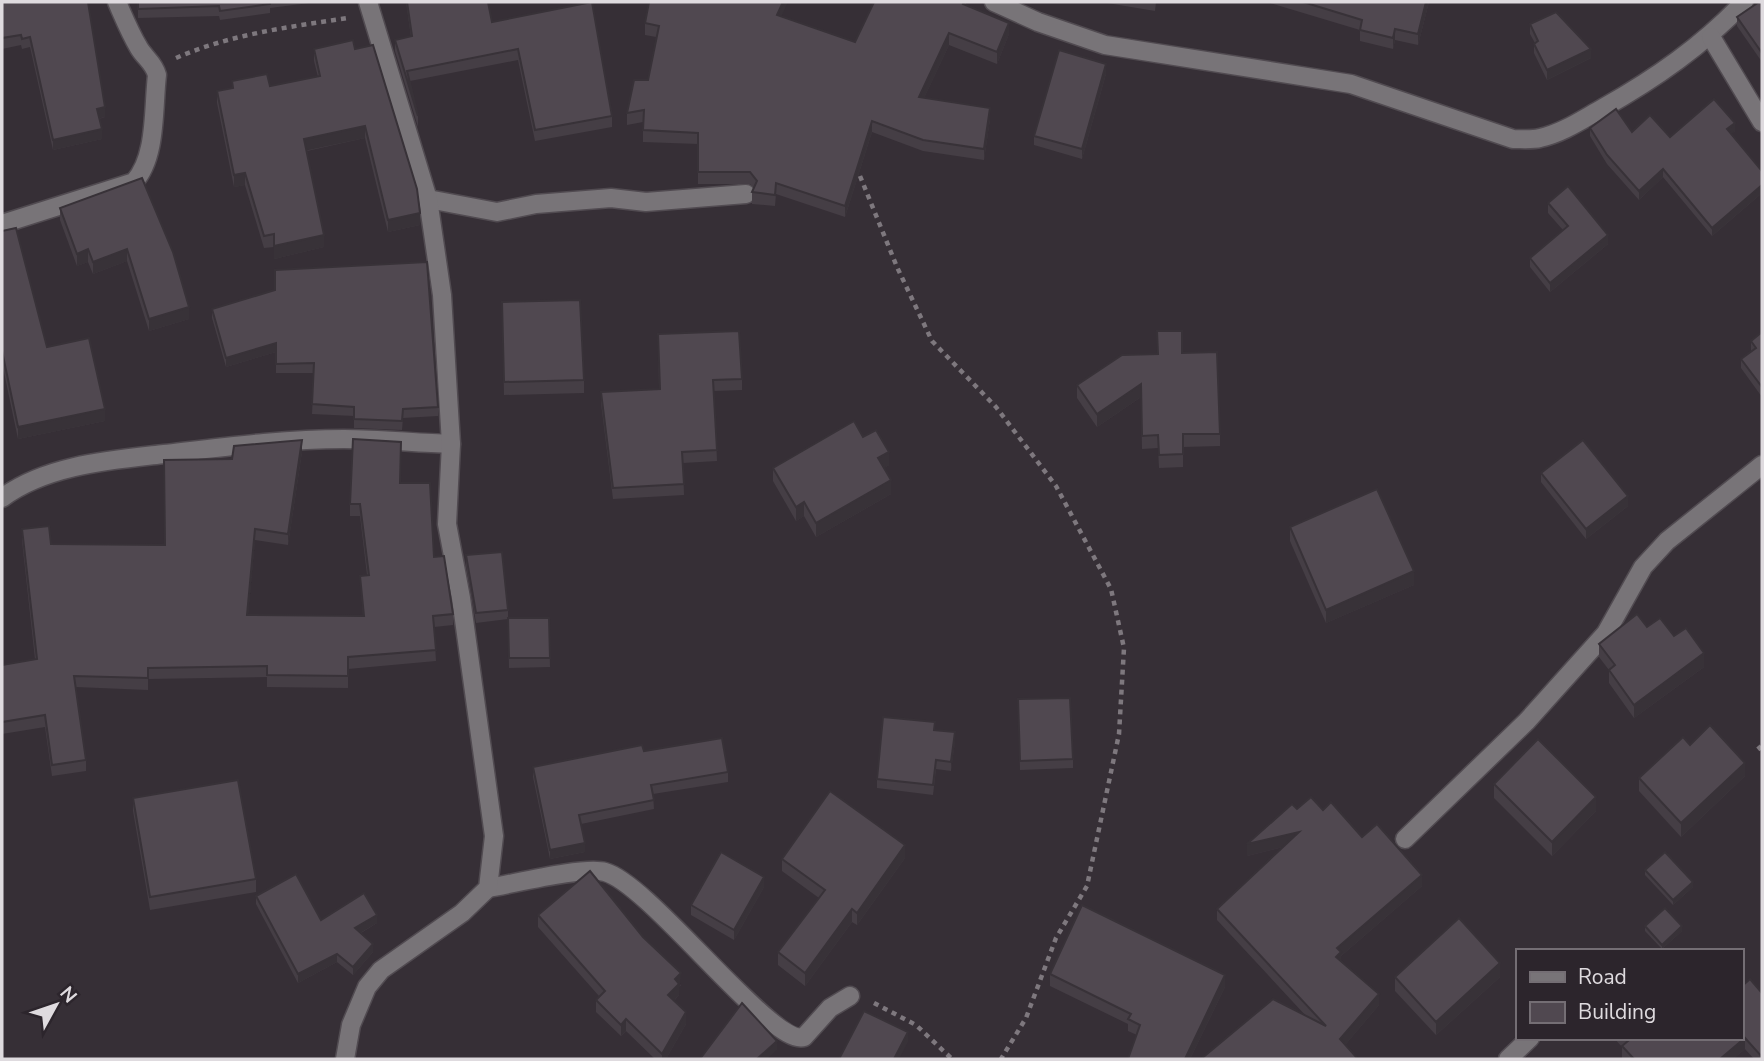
<svg xmlns="http://www.w3.org/2000/svg" width="1764" height="1061" font-family="'Nunito Sans',sans-serif">
  <rect width="100%" height="100%" fill="#362f36"/>
  <g fill="none" stroke-linecap="round" stroke-linejoin="round">
    <!-- minor casing -->
    <g stroke="#514b51" stroke-width="21">
      <g id="minor">
        <path d="M994,2L1038,22L1105,45L1351,84L1513,139C1522,139 1532,140 1540,138C1563,133 1583,119 1603,108C1656,78 1702,46 1744,2"/>
        <path d="M1711,37L1762,122"/>
        <path d="M428,199L497,212L536,204L611,198L646,202L746,194"/>
        <path d="M2,224L134,182C157,157 153,108 157,75C154,63 145,58 139,48C130,33 124,18 117,2"/>
        <path d="M2,498C46,465 111,460 164,454C224,447 284,439 344,439C380,439 415,443 451,444"/>
        <path d="M1405,839L1527,721L1606,633L1643,567L1667,541L1762,465"/>
        <path d="M488,888C513,884 584,866 605,872C650,884 773,1048 804,1037L830,1008L850,996"/>
        <path d="M345,1059L351,1025L367,987L381,970L462,913L488,888L494,836L461,598L447,524L451,444L442,295L428,199L368,2"/>
        <path d="M1508,1059L1530,1038"/>
      </g>
    </g>
    <!-- path -->
    <g stroke="#7e787e" stroke-width="4.5" stroke-dasharray="5 5" stroke-linecap="butt">
      <path d="M176,58C231,34 289,27 348,18"/>
      <path d="M860,176L897,267L932,341L996,407L1056,486L1111,589L1124,648L1119,734L1087,886L1056,938L1026,1018L1001,1059"/>
      <path d="M1758,746L1762,751"/>
      <path d="M874,1003L916,1025L952,1059"/>
    </g>
    <!-- minor -->
    <use href="#minor" stroke="#787478" stroke-width="18"/>
  </g>
  <!-- wall -->
  <g fill="#453e45">
    <path d="M2,2L105,117L99,119L102,139L53,150L30,47L22,49L21,45L2,49Z"/>
    <path d="M138,2H317L270,8V13L220,20L219,16L138,18Z"/>
    <path d="M406,2H488L492,22L612,116V127L535,141L518,60L410,81L418,116V127L395,51V40L411,37Z"/>
    <path d="M966,2V5L1009,34L997,64L949,45L924,98L990,119L984,160L923,151L872,132L845,217L776,194L775,206L752,204V192L754,188L750,184H698V144L643,142V122L627,125V113L648,80L656,37L645,35V23L781,16L855,42Z"/>
    <path d="M1101,2H1156L1155,11Z"/>
    <path d="M1267,2H1429L1418,45L1395,40L1393,49L1360,41V30Z"/>
    <path d="M1762,2V62L1737,26V17Z"/>
    <path d="M1530,24L1591,58L1547,80L1534,53V44L1535,43L1530,34Z"/>
    <path d="M314,49H355L420,225L388,232L365,138L307,151L324,247L274,259V247L264,248L245,185L234,187L217,103V91L232,88V81L270,86L318,77L314,61Z"/>
    <path d="M1106,74L1082,159L1034,145V136Z"/>
    <path d="M1590,128L1670,137L1735,131L1731,134L1762,171V193L1712,236L1663,177L1639,200L1607,164L1590,136Z"/>
    <path d="M142,178L189,319L149,331L127,261L93,274L88,262L77,266L60,220V208Z"/>
    <path d="M1548,203L1608,244L1550,292L1530,267V258L1563,230L1548,213Z"/>
    <path d="M2,231L47,347L105,421L18,439L2,363Z"/>
    <path d="M502,302L584,380V393L504,395Z"/>
    <path d="M212,309L438,407V416L403,418L402,430L354,428V416L312,414L314,373H276V352L226,367L212,318Z"/>
    <path d="M1762,332V397L1741,368V359L1751,351V341Z"/>
    <path d="M658,345L742,379V390L714,391L717,461L683,463L684,495L613,499L601,403V392L659,389Z"/>
    <path d="M1182,353L1220,434V446L1183,447V467L1159,468L1158,448L1142,449L1141,397L1097,427L1077,398V385Z"/>
    <path d="M863,437L889,465L884,468L891,494L816,537L804,516L796,521L773,481V468Z"/>
    <path d="M302,452L288,545L255,540L248,615L363,616L360,576L367,575L360,516H350V504L400,483L434,557L453,614V625L434,627L436,661L348,669V688L267,687V677L148,679V690L76,687L86,760V771L52,776L45,727L2,734V665L35,659L22,541V529L51,544L165,545L232,459Z"/>
    <path d="M1541,473L1628,506L1586,539L1541,482Z"/>
    <path d="M1290,527L1414,585L1326,623L1290,541Z"/>
    <path d="M466,555L508,610V619L476,623L466,565Z"/>
    <path d="M508,618H549L550,667L509,668Z"/>
    <path d="M1647,627L1674,636L1704,667L1634,718L1609,683V670L1599,657V644Z"/>
    <path d="M1018,699L1073,759V768L1020,770Z"/>
    <path d="M935,730L955,741L951,771L936,769L933,795L877,788V779Z"/>
    <path d="M1690,745L1745,776L1681,837L1639,791V778Z"/>
    <path d="M644,751L728,772V782L653,794L654,809L581,824L585,852L550,859L533,777V767Z"/>
    <path d="M1494,784L1596,811L1552,856L1494,798Z"/>
    <path d="M133,798L256,879V892L150,910L133,811Z"/>
    <path d="M1297,809L1323,810L1362,837L1422,886L1341,956V962L1379,1005L1345,1045L1306,1016L1217,920V909L1283,847L1247,856Z"/>
    <path d="M905,858L857,925L852,922L805,986L778,965V952L819,898L782,871V859Z"/>
    <path d="M1645,870L1693,887L1673,905L1645,875Z"/>
    <path d="M764,887L734,940L691,915V905Z"/>
    <path d="M256,896L321,920L377,923L361,933L373,952L353,975L337,962L298,983L256,904Z"/>
    <path d="M538,915L681,985L679,987V995L674,1001L686,1024L666,1059H655L626,1031L621,1036L596,1012V1000L599,996L538,927Z"/>
    <path d="M1645,926L1682,931L1662,949L1645,931Z"/>
    <path d="M1050,974L1225,987L1190,1059H1128L1137,1035L1128,1031V1024L1050,986Z"/>
    <path d="M1395,977H1500L1436,1035L1395,991Z"/>
    <path d="M1750,979L1762,1059H1754L1745,1049L1733,1059H1624L1622,1058V1047L1614,1038H1741Z"/>
  </g>
  <!-- shaded-wall -->
  <g fill="#383238">
    <path d="M783,2H788L777,26V15Z"/>
    <path d="M1426,2H1429L1418,45V34Z"/>
    <path d="M1009,23V34L997,64V52Z"/>
    <path d="M1395,29V40L1393,49V38Z"/>
    <path d="M949,33V45L919,109V97Z"/>
    <path d="M1591,49V58L1547,80V70Z"/>
    <path d="M1106,64V74L1082,159V149Z"/>
    <path d="M105,107V117L97,119V109Z"/>
    <path d="M990,108V119L984,160V149Z"/>
    <path d="M872,121V132L845,217V206Z"/>
    <path d="M1735,123V131L1727,138V129Z"/>
    <path d="M365,126V138L304,151V139Z"/>
    <path d="M102,129V139L53,150V140Z"/>
    <path d="M1663,169V177L1639,200V191Z"/>
    <path d="M245,173V185L234,187V175Z"/>
    <path d="M1762,185V193L1712,236V228Z"/>
    <path d="M420,213V225L388,232V220Z"/>
    <path d="M324,235V247L274,259V246Z"/>
    <path d="M1608,235V244L1550,292V283Z"/>
    <path d="M88,249V262L77,266V254Z"/>
    <path d="M127,249V261L93,274V262Z"/>
    <path d="M189,307V319L149,331V319Z"/>
    <path d="M276,343V352L226,367V358Z"/>
    <path d="M1141,384V397L1097,427V414Z"/>
    <path d="M105,409V421L18,439V427Z"/>
    <path d="M302,440V452L288,545V534Z"/>
    <path d="M889,452V465L878,472V458Z"/>
    <path d="M891,480V494L816,537V523Z"/>
    <path d="M1628,496V506L1586,539V529Z"/>
    <path d="M804,502V516L796,521V507Z"/>
    <path d="M255,529V540L247,626V615Z"/>
    <path d="M1414,571V585L1326,623V610Z"/>
    <path d="M1704,653V667L1634,718V705Z"/>
    <path d="M955,732V741L951,771V762Z"/>
    <path d="M1745,763V776L1681,837V823Z"/>
    <path d="M1596,797V811L1552,856V842Z"/>
    <path d="M1299,832V843L1247,856V844Z"/>
    <path d="M585,843V852L550,859V850Z"/>
    <path d="M905,845V858L857,925V913Z"/>
    <path d="M1422,875V886L1341,956V964L1336,957L1337,948Z"/>
    <path d="M764,877V887L734,940V930Z"/>
    <path d="M1693,882V887L1673,905V900Z"/>
    <path d="M852,909V922L805,986V973Z"/>
    <path d="M377,915V923L355,936V928Z"/>
    <path d="M1682,926V931L1662,949V945Z"/>
    <path d="M373,944V952L353,975V967Z"/>
    <path d="M337,954V962L298,983V974Z"/>
    <path d="M1500,963V977L1436,1035V1022Z"/>
    <path d="M681,973L679,995L668,1007V995L675,979Z"/>
    <path d="M1225,975V987L1190,1059H1185Z"/>
    <path d="M1379,994V1005L1340,1051V1039Z"/>
    <path d="M686,1012V1024L666,1059H662V1054Z"/>
    <path d="M626,1019V1031L621,1036V1025Z"/>
    <path d="M908,1032V1042L899,1059H894Z"/>
    <path d="M1745,1038V1049L1733,1059H1720Z"/>
    <path d="M777,1041V1050L767,1059H757Z"/>
  </g>
  <!-- building -->
  <g fill="#504850" stroke="#383238" stroke-width="2">
    <path d="M2,2H88L105,107L97,109L102,129L53,140L30,37L22,39L21,35L2,38Z"/>
    <path d="M138,2H270V4L220,11L219,6L138,9Z"/>
    <path d="M407,2H488L492,22L592,2L612,116L535,130L518,49L407,71L418,116L395,40L412,36Z"/>
    <path d="M649,2H783L777,15L855,42L874,2H964L963,4L1009,23L997,52L949,33L919,97L990,108L984,149L923,140L872,121L845,206L776,183L775,195L752,192L757,181L750,172H698V133L643,130L644,110L627,113L634,80H648L659,26L645,23Z"/>
    <path d="M1303,2H1426L1418,34L1395,29L1393,38L1360,30L1362,20Z"/>
    <path d="M1759,2H1762V53L1737,17Z"/>
    <path d="M1556,12L1591,49L1547,70L1534,44L1538,41L1530,24Z"/>
    <path d="M353,40L355,49L373,45L417,189L420,213L388,220L365,126L304,139L324,235L274,246V234L264,236L245,173L234,175L217,91L233,88L232,81L267,74L270,86L320,76L314,49Z"/>
    <path d="M1059,50L1106,64L1082,149L1034,136Z"/>
    <path d="M1714,99L1735,123L1727,129L1762,171V185L1712,228L1663,169L1639,191L1607,155L1590,128L1616,109L1632,132L1650,115L1670,137Z"/>
    <path d="M142,178L173,252L189,307L149,319L127,249L93,262L88,249L77,254L60,208Z"/>
    <path d="M1568,186L1608,235L1550,283L1530,258L1568,226L1548,203Z"/>
    <path d="M16,228L47,347L89,338L105,409L18,427L2,351V231Z"/>
    <path d="M427,262L438,407L403,409L402,421L354,419V407L312,404L314,363L276,364V343L226,358L212,309L275,290V270Z"/>
    <path d="M580,300L584,380L504,382L502,302Z"/>
    <path d="M739,331L742,379L713,380L717,450L682,452L684,484L613,488L601,392L660,389L658,334Z"/>
    <path d="M1157,331H1182V353L1217,352L1220,434H1183V454L1159,455L1158,435L1142,436L1141,384L1097,414L1077,385L1122,355L1158,354Z"/>
    <path d="M1762,332V387L1741,359L1756,348L1751,341Z"/>
    <path d="M854,421L863,437L876,430L889,452L878,458L891,480L816,523L804,502L796,507L773,468Z"/>
    <path d="M353,439L401,442L400,483H430L434,557L444,556L453,614L433,616L436,650L348,657V676L267,675V666L148,668V678L74,676L86,760L52,765L45,715L2,722V665L37,659L22,529L49,526L51,544L165,545L164,460L232,459L234,446L302,440L288,534L255,529L247,615L364,616L360,576L369,575L360,504H350Z"/>
    <path d="M1583,440L1628,496L1586,529L1541,473Z"/>
    <path d="M1377,489L1414,571L1326,610L1290,527Z"/>
    <path d="M502,552L508,610L476,613L466,555Z"/>
    <path d="M1637,614L1647,627L1660,618L1674,636L1686,628L1704,653L1634,705L1609,670L1615,665L1599,644Z"/>
    <path d="M508,618H549L550,658H509Z"/>
    <path d="M1070,698L1073,759L1020,761L1018,699Z"/>
    <path d="M883,717L935,722L934,730L955,732L951,762L936,760L933,785L877,779Z"/>
    <path d="M1710,725L1745,763L1681,823L1639,778L1683,737L1690,745Z"/>
    <path d="M722,738L728,772L651,785L654,800L579,815L585,843L550,850L533,767L642,745L644,751Z"/>
    <path d="M1538,739L1596,797L1552,842L1494,784Z"/>
    <path d="M238,780L256,879L150,897L133,798Z"/>
    <path d="M830,791L905,845L857,913L852,909L805,973L778,952L825,890L782,859Z"/>
    <path d="M1311,797L1323,810L1331,802L1362,837L1377,824L1422,875L1337,948L1341,952L1336,957L1379,994L1340,1039L1358,1059H1201L1273,999L1326,1026L1217,909L1299,832L1247,844L1292,804L1297,809Z"/>
    <path d="M721,852L764,877L734,930L691,905Z"/>
    <path d="M1665,852L1693,882L1673,900L1645,870Z"/>
    <path d="M590,871L643,937L681,973L675,979L679,984L668,995L686,1012L662,1054L626,1019L621,1025L596,1000L605,991L538,915Z"/>
    <path d="M296,874L321,920L364,893L377,915L355,928L373,944L353,967L337,954L298,974L256,896Z"/>
    <path d="M1082,905L1225,975L1185,1059H1128L1140,1025L1128,1019L1131,1014L1050,974Z"/>
    <path d="M1665,908L1682,926L1662,945L1645,926Z"/>
    <path d="M1459,918L1500,963L1436,1022L1395,977Z"/>
    <path d="M1750,979L1762,993V1057L1745,1038L1720,1059H1634L1622,1046L1628,1041L1625,1038H1741V987Z"/>
    <path d="M742,1003L777,1041L757,1059H758H700Z"/>
    <path d="M864,1011L908,1032L894,1059H839Z"/>
  </g>
  <!-- border -->
  <rect width="1764" height="1061" fill="none" stroke="#dfdbdf" stroke-width="7"/>
  <!-- legend -->
  <rect x="1516" y="949" width="228" height="91" fill="#2c252c" stroke="#746e74" stroke-width="2"/>
  <rect x="1530" y="972" width="35" height="10" fill="#787478" stroke="#746e74" stroke-width="2"/>
  <text x="1578" y="984" font-size="21" fill="#dfdbdf">Road</text>
  <rect x="1530" y="1002" width="35" height="21" fill="#504850" stroke="#746e74" stroke-width="2"/>
  <text x="1578" y="1019" font-size="21" fill="#dfdbdf">Building</text>
  <!-- north arrow -->
  <g transform="translate(56 1005) rotate(50)" stroke="#2c252c" stroke-width="5" paint-order="stroke">
  <path d="M0-5L12 26L0 18L-12 26Z" fill="#dfdbdf"/>
  <text y="-10" font-size="19" font-weight="bold" text-anchor="middle" fill="#dfdbdf">N</text>
  </g>
</svg>
